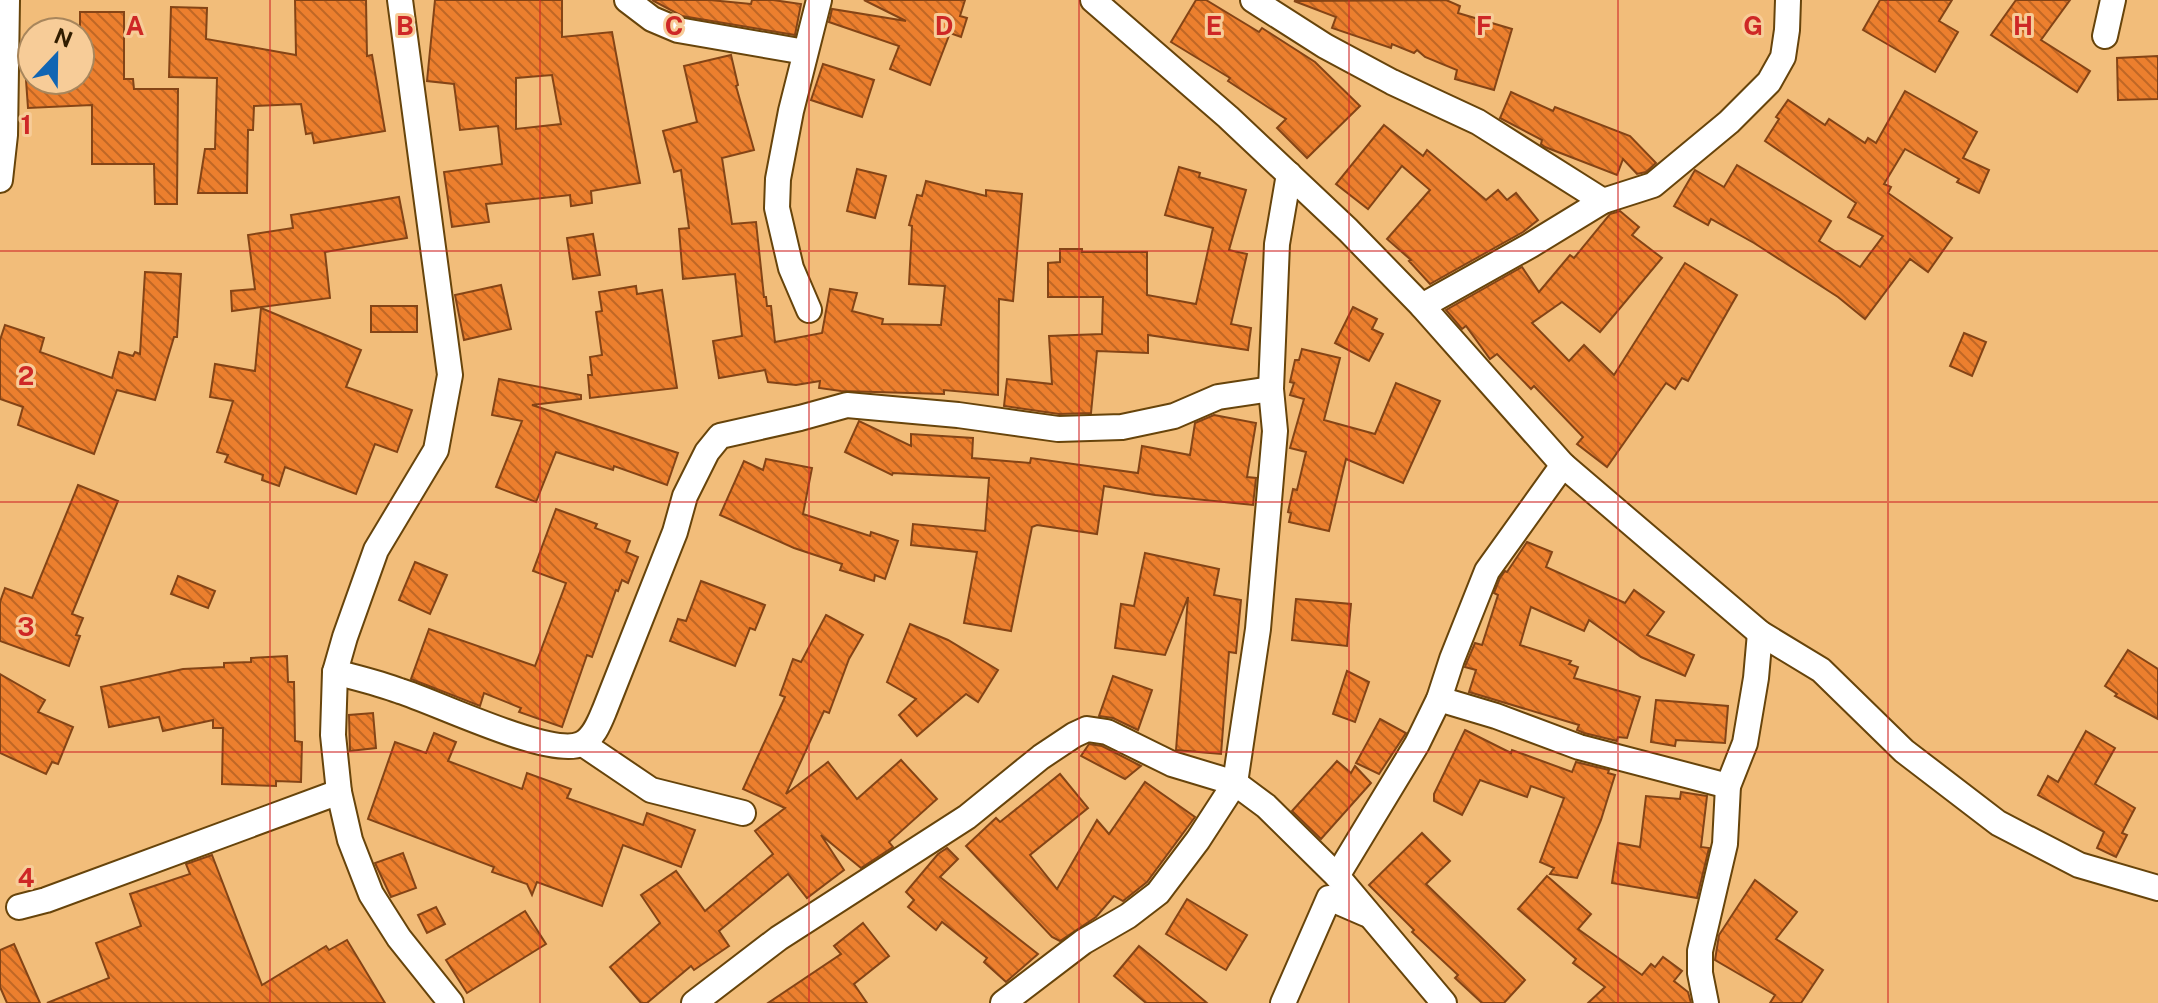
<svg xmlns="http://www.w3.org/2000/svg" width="2158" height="1003" font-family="'Public Sans',sans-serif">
  <defs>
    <pattern id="building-back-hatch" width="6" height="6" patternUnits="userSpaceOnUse" patternTransform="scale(2)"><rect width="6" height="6" fill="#ec7f2e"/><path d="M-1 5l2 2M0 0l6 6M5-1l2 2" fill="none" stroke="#c06725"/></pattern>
  </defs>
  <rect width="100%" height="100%" fill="#f2bd7a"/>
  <!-- building -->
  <g fill="url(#building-back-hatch)" stroke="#844416" stroke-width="2" fill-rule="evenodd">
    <path d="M295,0H366L367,56L372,55L385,131L314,143L312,133L306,134L301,104L254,106L253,130H248L247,193H198L205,149H215L217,78L169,77L171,7L207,8L206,39L296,55Z"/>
    <path d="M435,0H562V37L612,32L640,183L591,191L592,203L571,206L570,195L486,204L489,222L452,227L444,172L502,164L498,126L460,130L454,84L427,81ZM552,75L561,124L516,129V78Z"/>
    <path d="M652,0H710L751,4L752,0H773L801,4L795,35L682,16Z"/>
    <path d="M864,0H965L960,16L967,18L961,37L950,33L930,85L890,69L899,46L829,22L832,9L906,21Z"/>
    <path d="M1196,0H1206L1259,32L1262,28L1315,62L1360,106L1307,158L1277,128L1286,119L1228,81L1230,78L1171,42Z"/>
    <path d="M1446,0L1460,6L1458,13L1512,29L1494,90L1455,79L1457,70L1425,57L1417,50L1414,53L1392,44L1391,48L1332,28L1336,17L1294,1Z"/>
    <path d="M1880,0H1952L1939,21L1958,32L1935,72L1863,30Z"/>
    <path d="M2016,0H2070L2041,40L2090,71L2077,92L1991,35Z"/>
    <path d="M80,12H124V79H133L134,89H178L177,204H155L154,164H92V105L28,108L26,80H80Z"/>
    <path d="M731,55L738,85L736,86L754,150L722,158L732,224L756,222L764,297H766L767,306H771L775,342L822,333L830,289L857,293L852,311L883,319L882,324L941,325L945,286L909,284L912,226L909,225L917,195L922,196L926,181L986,196V190L1022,194L1013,301L999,299L998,395L944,390V394L841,391L819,388L820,381L796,385L768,382L765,370L719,378L713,341L742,336L735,274L683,279L679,229L689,228L681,170L674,172L663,131L697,122L684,66Z"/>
    <path d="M2158,56V99L2118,100L2117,58Z"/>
    <path d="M823,64L874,80L862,117L811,100Z"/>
    <path d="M1905,91L1977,132L1963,158L1989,170L1979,193L1957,182L1959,179L1905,149L1884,184L1891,187L1888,193L1952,238L1928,272L1910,259L1865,319L1838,297L1754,243L1711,219L1708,225L1674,206L1695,170L1724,187L1737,165L1831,221L1819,241L1860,267L1883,236L1848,217L1856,203L1765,141L1779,119L1776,117L1788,100L1825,125L1829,119L1865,143L1868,138L1876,143Z"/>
    <path d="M1511,92L1553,111L1555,107L1630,136L1656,163L1646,172L1637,174L1623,159L1617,175L1545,147L1541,144L1542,140L1500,118Z"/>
    <path d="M1384,125L1423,156L1427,150L1486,200L1498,190L1507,200L1516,193L1538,220L1523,232L1430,284L1409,261L1411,260L1387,239L1430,190L1402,166L1368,209L1336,184Z"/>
    <path d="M1179,167L1200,173L1199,177L1246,190L1229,250L1247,254L1231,324L1251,328L1248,350L1148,335V353L1097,351L1091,413L1059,414L1004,406L1007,379L1052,384L1049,336L1102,334L1103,297H1048V263L1060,262V249H1082V252H1147V295L1196,304L1213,228L1165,215Z"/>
    <path d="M857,169L886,176L875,218L847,211Z"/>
    <path d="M399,197L407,238L325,252L330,298L232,311L231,291L255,289L248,235L293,228L291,215Z"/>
    <path d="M1620,211L1639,227L1632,235L1662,258L1600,332L1562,302L1532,323L1569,361L1584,345L1614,375L1685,263L1737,295L1688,381L1682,378L1675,389L1666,383L1607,467L1577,444L1583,437L1534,386L1531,389L1497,354L1490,359L1466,326L1462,329L1446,310L1522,267L1539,292L1570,255L1574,258L1610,214Z"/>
    <path d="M593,234L600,275L573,279L567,238Z"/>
    <path d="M145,272L181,274L177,337H174L155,400L117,390L94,454L18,425L23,407L0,399V340L5,325L44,338L40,352L112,378L119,352L133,356L135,352L140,354Z"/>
    <path d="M501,285L511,329L464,340L455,295Z"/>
    <path d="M636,286L637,294L662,290L677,388L590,398L588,375H592L590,357L602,355L596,312L602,311L599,292Z"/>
    <rect x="371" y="306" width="46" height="26"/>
    <path d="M1353,307L1377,319L1372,329L1383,334L1369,361L1335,343Z"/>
    <path d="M261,308L361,350L346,387L412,410L397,452L375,444L356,494L285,467L279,486L262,480L263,475L225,462L228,455L217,452L233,401L210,397L215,364L255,371Z"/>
    <path d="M1964,333L1986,342L1972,376L1950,366Z"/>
    <path d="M1302,349L1340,358L1324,420L1375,434L1396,383L1440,401L1403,483L1346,459L1329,531L1289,522L1291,513L1288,512L1293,489L1297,490L1306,452L1290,448L1304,399L1290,395L1294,383L1290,382L1295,360H1299Z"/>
    <path d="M499,379L581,395V399L532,405L678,453L667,485L614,466L613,470L556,452L536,502L496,487L522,421L492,415Z"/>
    <path d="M1214,415L1256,423L1247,477L1256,478L1253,505L1155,495L1104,486L1097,534L1037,525L1032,527L1011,631L964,623L977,552L911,545L913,524L985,531L989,478L893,473L892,475L845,452L859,421L911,446V434L973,438L972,458L1030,463L1031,458L1138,473L1142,446L1190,455L1195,423Z"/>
    <path d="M766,459L812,468L803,514L870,536L871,532L898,541L885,579L875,575L874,581L840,570L842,564L794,548L720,515L744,461L763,470Z"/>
    <path d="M78,485L118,501L72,614L83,618L76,635L80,636L69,666L0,641V602L5,588L32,598Z"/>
    <path d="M556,509L597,524L595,528L630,541L626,552L638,557L628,583L622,580L618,591L616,590L592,657L587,655L562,727L519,712L521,708L484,693L480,706L411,679L429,629L535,666L566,583L533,571Z"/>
    <path d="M1527,542L1552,552L1546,567L1625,603L1634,590L1664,612L1647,635L1694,655L1685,676L1641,657L1589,620L1584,631L1531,607L1520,645L1571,661L1569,664L1578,667L1574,678L1640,697L1627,738L1618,737L1617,741L1584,733L1577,730L1579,725L1469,692L1476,670L1465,667L1466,664L1475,643L1482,645L1498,595L1494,593L1500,578L1505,571L1507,572Z"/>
    <path d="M1145,553L1219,569L1214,595L1241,600L1236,653L1229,652L1221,754L1176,750L1188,597L1165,655L1115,648L1121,604L1134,606Z"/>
    <path d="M415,562L447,575L430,614L399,600Z"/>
    <path d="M178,576L215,591L208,608L171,594Z"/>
    <path d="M701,581L765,605L755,630L750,628L735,666L670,641L678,619L686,621Z"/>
    <path d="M1296,599L1351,604L1347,646L1292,640Z"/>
    <path d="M826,615L863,635L849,659L829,713L824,711L786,794L828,762L857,799L901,760L937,799L889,842L893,847L861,868L821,835L844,870L807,898L788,874L719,931L729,946L694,970L691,966L647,1003H641L610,967L660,923L641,895L676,871L705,911L773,854L755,831L785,808L743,789L785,697L780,695L793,659L801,662Z"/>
    <path d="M910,624L948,640L998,670L978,702L966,694L917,736L899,715L916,699L887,682Z"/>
    <path d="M2128,650L2158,669V719L2115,696L2117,694L2105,686Z"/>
    <path d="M287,656L288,682H294L295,741L302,742L301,782L276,781V786L222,784L223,728H213V720L163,731L159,717L109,727L101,687L183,669L224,667V663L251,662V658Z"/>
    <path d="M1347,671L1369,682L1355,722L1333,714Z"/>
    <path d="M0,674L45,700L38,712L73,727L58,764L52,762L46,774L0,753Z"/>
    <path d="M1113,676L1152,690L1138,730L1113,718L1099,716Z"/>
    <path d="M1656,700L1728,706L1725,743L1676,740L1675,746L1651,742Z"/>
    <path d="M373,713L376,748L350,751L349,715Z"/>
    <path d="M1380,719L1406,733L1379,774L1356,763Z"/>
    <path d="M1465,730L1511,753L1512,750L1572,772L1576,762L1609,770L1608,773L1615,775L1601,820L1577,878L1550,874L1554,868L1540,862L1564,798L1531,786L1527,797L1480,780L1462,815L1434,801V794Z"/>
    <path d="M2086,731L2115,748L2095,784L2135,808L2122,833L2127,835L2116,857L2097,848L2104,832L2038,795L2048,776L2058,782Z"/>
    <path d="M434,733L456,742L448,761L522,789L527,773L571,789L567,798L643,825L647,813L695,830L681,867L623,845L602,906L537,882L532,895L527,884L492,872L494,867L368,819L395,742L426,753Z"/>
    <path d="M1089,744L1102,746L1141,766L1125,779L1081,756Z"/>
    <path d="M1337,761L1351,773L1355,766L1371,783L1321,839L1292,811Z"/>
    <path d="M1060,774L1088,808L1030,855L1057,889L1097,820L1109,834L1145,782L1195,817L1147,882L1123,901L1114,896L1096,917L1060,941L1052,937L966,846L996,818L1000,822Z"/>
    <path d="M1681,792L1707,796L1701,847L1709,848L1697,898L1612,883L1618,843L1640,847L1646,796L1680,799Z"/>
    <path d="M1422,833L1450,861L1426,884L1525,980L1504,1003H1482L1455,978L1458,975L1412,932L1414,930L1369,885Z"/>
    <path d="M947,848L958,859L940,877L1038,954L1006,982L984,962L987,958L942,922L936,930L908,907L914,900L906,892L938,854Z"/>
    <path d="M403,853L416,888L391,897L375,863Z"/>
    <path d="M212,855L262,985L326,946L329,950L347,940L385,1003H47L109,978L96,943L141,926L130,894L190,874L186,864Z"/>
    <path d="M1547,876L1591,914L1578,929L1642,975L1651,964L1655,967L1663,957L1682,971L1674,981L1688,992L1691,1003H1588L1605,987L1573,963L1576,959L1518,909Z"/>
    <path d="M1755,880L1797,912L1776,939L1823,970L1801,1003H1770L1775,995L1715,960L1719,935Z"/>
    <path d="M1187,899L1247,935L1226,970L1166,934Z"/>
    <path d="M436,907L445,924L427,933L418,915Z"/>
    <path d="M525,911L546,944L467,993L446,960Z"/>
    <path d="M863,923L889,956L854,984L867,1003H768L841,954L834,946Z"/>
    <path d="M14,944L40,1003H7L0,987V950Z"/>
    <path d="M1139,946L1160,963L1207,1003H1146L1114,976Z"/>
  </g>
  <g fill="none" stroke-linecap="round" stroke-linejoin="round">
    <!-- minor casing -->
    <g stroke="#67440b" stroke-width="28">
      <g id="minor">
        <path d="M400,0L450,375L436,450L376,550L345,637L335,672L333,735L339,792L350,840L371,894L399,938L451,1003"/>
        <path d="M627,0L652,19L678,30L805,52"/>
        <path d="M1093,0L1228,117L1348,230L1422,306L1563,465L1760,633L1821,670L1904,751L1998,823L2079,865L2158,888"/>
        <path d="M1253,0L1325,46L1392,82L1478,122L1603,201"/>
        <path d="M2105,36L2113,0"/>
        <path d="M0,180L5,135L7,0"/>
        <path d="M1422,306L1531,245L1603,201L1653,185L1729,122L1769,82L1783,57L1787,30L1788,0"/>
        <path d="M809,310L791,268L777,208L778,179L791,111L819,0"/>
        <path d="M335,672C357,678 379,683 400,691C436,702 550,758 581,744C594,738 600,721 605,709L675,532L685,496L707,452L720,436L800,418L847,405L958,415L1058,429L1122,427L1174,416L1218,397L1271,389"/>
        <path d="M1439,699L1496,716L1579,747L1728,786"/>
        <path d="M583,744L651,790L743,813"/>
        <path d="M1337,876L1417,744L1439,699L1452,659L1487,571L1563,465"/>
        <path d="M19,907L46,900L339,792"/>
        <path d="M694,1003L779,938L967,817L1041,757L1074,735L1087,729L1107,732L1172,764L1235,783L1266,806L1337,876L1444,1003"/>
        <path d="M1003,1003L1083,942L1128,916L1158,893L1198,840L1235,783L1258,629L1275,431L1271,389L1277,244L1289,174"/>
        <path d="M1283,1003L1329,898L1366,914"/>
        <path d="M1706,1003L1700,973V951L1725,844L1728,786L1745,743L1756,678L1760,633"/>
      </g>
    </g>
    <!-- minor -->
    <use href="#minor" stroke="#fff" stroke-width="24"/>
  </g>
  <!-- grid -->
  <path fill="none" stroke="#ce2726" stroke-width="2" stroke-opacity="0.55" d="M270,0V1003M540,0V1003M809,0V1003M1079,0V1003M1349,0V1003M1618,0V1003M1888,0V1003M0,251H2158M0,502H2158M0,752H2158"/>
  <g font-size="26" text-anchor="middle" font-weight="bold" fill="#ce2726" stroke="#f7cc98" stroke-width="6" stroke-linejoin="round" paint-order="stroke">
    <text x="135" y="35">A</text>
    <text x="405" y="35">B</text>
    <text x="674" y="35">C</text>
    <text x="944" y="35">D</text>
    <text x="1214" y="35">E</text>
    <text x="1484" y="35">F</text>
    <text x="1753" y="35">G</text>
    <text x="2023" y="35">H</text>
    <text x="26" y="134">1</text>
    <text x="26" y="385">2</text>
    <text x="26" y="636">3</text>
    <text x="26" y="887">4</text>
  </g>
  <!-- north arrow -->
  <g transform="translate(56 56) rotate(22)"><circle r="38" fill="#f7cc98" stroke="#a8865c" stroke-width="2"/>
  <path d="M0-6L14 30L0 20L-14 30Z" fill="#1165b3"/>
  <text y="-12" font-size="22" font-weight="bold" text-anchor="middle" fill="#311d01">N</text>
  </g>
</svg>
